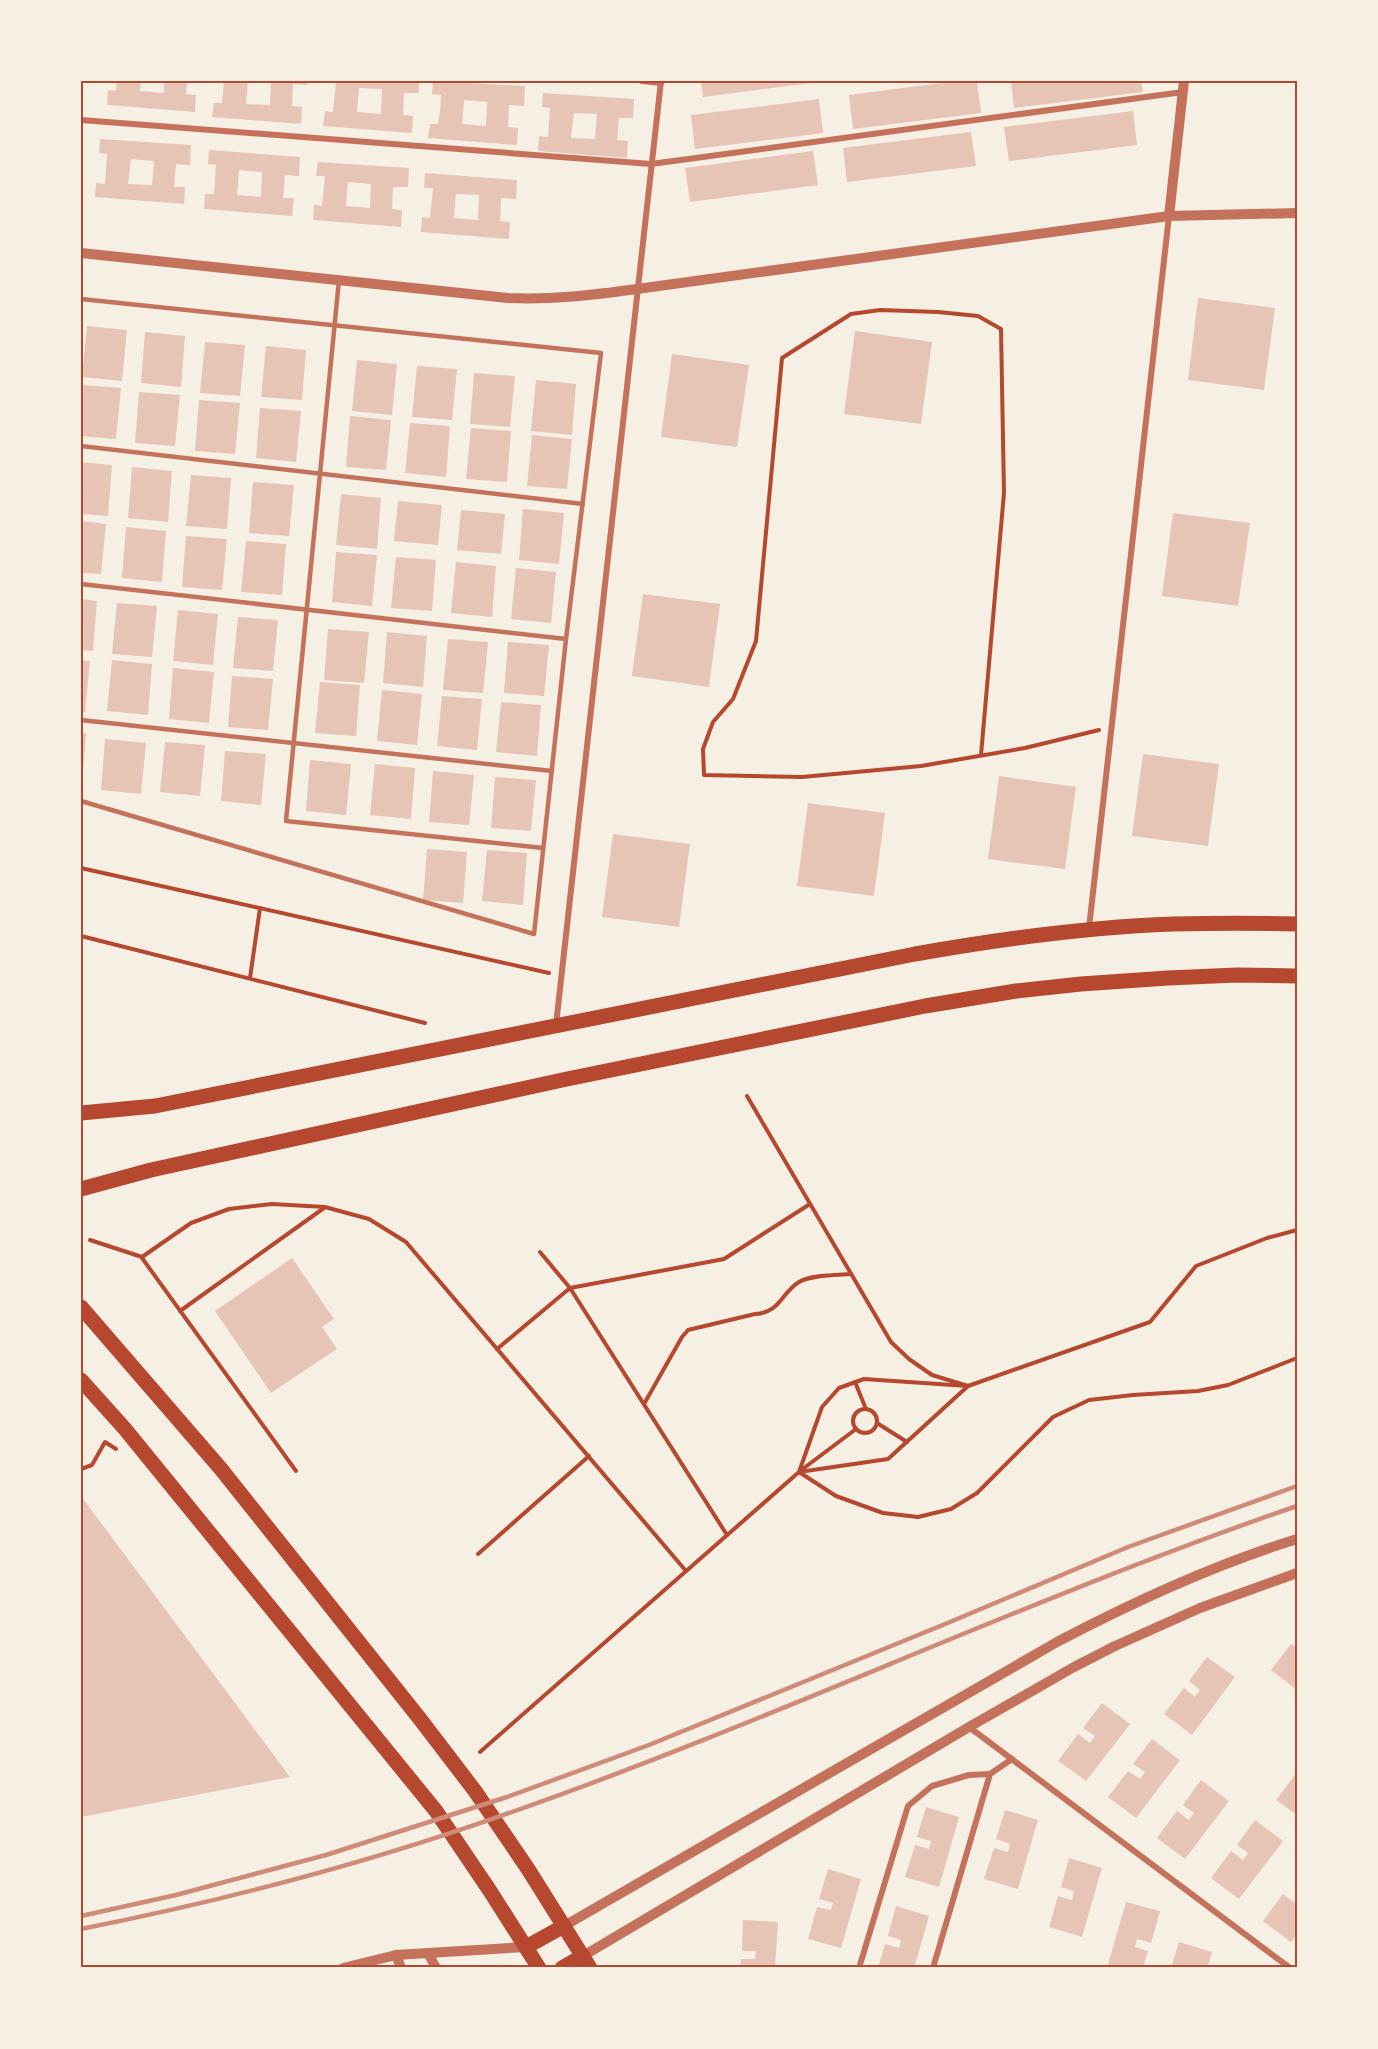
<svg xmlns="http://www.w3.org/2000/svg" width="1378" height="2049" font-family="Roboto,sans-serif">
  <rect width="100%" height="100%" fill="#f6efe4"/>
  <!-- building -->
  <g fill="#e6c5b7" fill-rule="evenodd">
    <path d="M117,81H141L140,91L164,93V81H187L186,94L196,95L195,112L107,105L108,90L116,91Z"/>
    <path d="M224,81H248L246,104L270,105L271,81H308L307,85L293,84L292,106L302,107L301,124L212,117L214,103H222Z"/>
    <path d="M336,81H419V93H404L403,115L413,116L412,133L323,126L325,111L333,112ZM359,88L382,89L381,114L357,112Z"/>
    <path d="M433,81L525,86L524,106L509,105L508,127L518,128L517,145L428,138L430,124H438L440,111L441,95L432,94ZM464,100L487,102L486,126L462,124Z"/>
    <path d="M701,81H818V82L703,97Z"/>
    <path d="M957,81H977L981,113L853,129L849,95Z"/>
    <path d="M1011,81H1141L1143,92L1014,108Z"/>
    <path d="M543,93L634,99L633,118H619L617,140L628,141L627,158L538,151L539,136L548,137L550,108L542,107ZM574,113L597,114L595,139L571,138Z"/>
    <path d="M819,99L823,133L695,149L691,115Z"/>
    <path d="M1133,111L1137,145L1009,161L1004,127Z"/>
    <path d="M971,132L976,166L847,182L843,148Z"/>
    <path d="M100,139L191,145L190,165L176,164L174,187H185L184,204L95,197L96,183L105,184L106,170L107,154L99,153ZM131,159L154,161L152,185L128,184Z"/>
    <path d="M209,150L300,157L299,176L285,175L283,198H294L292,216L204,209L205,194H214L216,165L208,164ZM239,170L262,172L261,197L237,195Z"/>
    <path d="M813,151L818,185L690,202L685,168Z"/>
    <path d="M318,162L409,168L408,187H393L392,209L402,210L401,227L313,220L314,205L322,206L325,176H316ZM348,182L371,184L370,208L346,206Z"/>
    <path d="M425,173L517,180L516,199L501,198L500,221L510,222L509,239L421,232L422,217L430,218L433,188H424ZM456,194L479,195L478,220L454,218Z"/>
    <path d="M1198,298L1275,308L1264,390L1188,380Z"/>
    <path d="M87,326L127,330L122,381L82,377Z"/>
    <path d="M855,331L932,342L921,424L844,414Z"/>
    <path d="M145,332L185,336L181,387L141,383Z"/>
    <path d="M205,342L245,345L240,396L200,393Z"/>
    <path d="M266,346L306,350L302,400L261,397Z"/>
    <path d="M672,354L749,365L737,447L661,437Z"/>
    <path d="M357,360L397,364L392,415L352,411Z"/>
    <path d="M417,366L457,369L452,420L412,417Z"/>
    <path d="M474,373L515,376L510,427L470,424Z"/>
    <path d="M536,380L576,384L572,435L531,431Z"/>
    <path d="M81,385L121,388L116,439L81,436Z"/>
    <path d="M139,392L180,395L175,446L135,443Z"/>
    <path d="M199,400L240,403L235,454L195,451Z"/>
    <path d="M260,408L301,411L296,462L256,458Z"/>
    <path d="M350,416L391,420L386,470L346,467Z"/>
    <path d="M410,423L450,426L446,477L405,473Z"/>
    <path d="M471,428L511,431L507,482L466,479Z"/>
    <path d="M532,435L572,439L567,489L527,486Z"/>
    <path d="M81,462L112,465L108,516L81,514Z"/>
    <path d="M132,467L172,471L168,522L128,518Z"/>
    <path d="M191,475L231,478L227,529L186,526Z"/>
    <path d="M253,482L294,485L289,536L249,533Z"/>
    <path d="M341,494L381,498L377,549L336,545Z"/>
    <path d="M398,501L442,505L438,545L394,541Z"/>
    <path d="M523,509L564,513L559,564L519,560Z"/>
    <path d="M461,510L505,514L501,554L457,550Z"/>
    <path d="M1173,513L1250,523L1238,606L1162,596Z"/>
    <path d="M81,521L106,524L101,574L81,573Z"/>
    <path d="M126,527L166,531L162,582L122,578Z"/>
    <path d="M186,536L227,539L222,590L182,587Z"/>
    <path d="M246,541L286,544L282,595L241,592Z"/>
    <path d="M336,552L377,555L372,606L332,602Z"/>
    <path d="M396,557L436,560L432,611L391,608Z"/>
    <path d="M456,562L496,566L492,617L451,613Z"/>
    <path d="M516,568L556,572L551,623L511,619Z"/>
    <path d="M643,594L720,604L709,687L632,676Z"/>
    <path d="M81,599L97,601L93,651L81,650Z"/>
    <path d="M117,603L157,606L152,657L112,654Z"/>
    <path d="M178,610L218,614L213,665L173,661Z"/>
    <path d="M238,617L278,620L273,671L233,668Z"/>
    <path d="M328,629L369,632L364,683L324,680Z"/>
    <path d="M387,632L427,636L423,687L383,683Z"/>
    <path d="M448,639L488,642L483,693L443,690Z"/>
    <path d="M508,642L549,645L544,696L504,693Z"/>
    <path d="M81,660L90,661L85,712H81Z"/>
    <path d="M112,660L152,664L148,715L107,711Z"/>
    <path d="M173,668L214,672L209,723L169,719Z"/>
    <path d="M232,676L273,679L268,730L228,727Z"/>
    <path d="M320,682L360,685L356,736L315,733Z"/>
    <path d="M382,690L422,694L417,745L377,741Z"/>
    <path d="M442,696L482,699L477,750L437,746Z"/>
    <path d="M501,702L541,705L537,756L496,752Z"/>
    <path d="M81,733H86L83,772H81Z"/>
    <path d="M105,739L146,743L141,794L101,790Z"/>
    <path d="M165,742L205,745L200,796L160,792Z"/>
    <path d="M225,751L266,754L261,805L221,801Z"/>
    <path d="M1143,754L1219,764L1208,846L1132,836Z"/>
    <path d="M310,760L351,764L346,815L306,811Z"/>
    <path d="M375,764L415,768L411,819L370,815Z"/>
    <path d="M433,771L474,775L469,825L429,822Z"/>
    <path d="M999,776L1076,787L1065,869L988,859Z"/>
    <path d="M495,777L536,780L531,831L491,828Z"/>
    <path d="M808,803L885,813L874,896L797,886Z"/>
    <path d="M613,834L690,844L679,927L602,917Z"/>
    <path d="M427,849L467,852L463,903L423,900Z"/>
    <path d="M487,850L527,853L523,905L482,901Z"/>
    <path d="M292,1258L334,1319L322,1327L337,1349L271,1393L215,1311Z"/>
    <path d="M81,1496L290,1777L81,1817Z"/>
    <path d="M1291,1644L1297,1648V1690L1271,1670Z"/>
    <path d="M1207,1657L1235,1677L1192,1735L1164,1714L1184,1688L1195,1697L1200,1690L1189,1681Z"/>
    <path d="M1102,1703L1130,1724L1086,1781L1058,1761L1078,1734L1090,1743L1095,1736L1083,1728Z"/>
    <path d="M1152,1739L1180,1760L1136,1818L1108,1797L1128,1771L1140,1779L1145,1772L1133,1764Z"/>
    <path d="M1297,1772V1815L1276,1800Z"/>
    <path d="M1201,1780L1229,1801L1185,1859L1157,1838L1177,1811L1189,1820L1194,1813L1183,1805Z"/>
    <path d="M926,1807L959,1817L939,1887L905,1877L915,1845L929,1849L931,1841L917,1837Z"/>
    <path d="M1005,1810L1038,1820L1018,1889L984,1879L994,1848L1008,1852L1010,1844L996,1839Z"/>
    <path d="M1255,1820L1283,1841L1239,1899L1211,1878L1231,1851L1243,1860L1248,1853L1237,1845Z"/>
    <path d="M1069,1858L1102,1868L1082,1937L1049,1927L1058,1896L1072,1900L1074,1891L1061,1887Z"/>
    <path d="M828,1869L861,1879L841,1948L808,1939L817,1907L831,1910L833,1903L819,1899Z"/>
    <path d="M1283,1894L1295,1903L1297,1900V1934L1291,1942L1263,1921Z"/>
    <path d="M1126,1902L1160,1911L1151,1943L1137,1939L1135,1947L1148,1951L1143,1968H1107Z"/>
    <path d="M896,1906L929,1916L914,1968H878L885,1944L899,1948L901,1940L888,1936Z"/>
    <path d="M743,1920L778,1922L775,1968H740L741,1959H755L756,1951H742Z"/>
    <path d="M1179,1942L1212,1952L1207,1968H1171Z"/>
  </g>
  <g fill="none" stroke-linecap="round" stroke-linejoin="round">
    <!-- path -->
    <g stroke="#b5482f" stroke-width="4">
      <path d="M981,755L1004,493L1001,329L978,316L938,312L880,310L851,314L782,358L756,641L733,699L713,722L703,749L704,775L802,777L921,766L1025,748L1099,730"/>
      <path d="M81,868L549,973"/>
      <path d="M81,936L425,1023"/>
      <path d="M250,978L260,908"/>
      <path d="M747,1096L891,1342L909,1359L932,1375L968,1386L888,1459L799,1472L836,1496L883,1513L918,1517L951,1509L977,1493L1053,1417L1089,1400L1133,1395L1198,1391L1228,1385L1297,1358"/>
      <path d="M90,1240L142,1257L191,1223L229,1209L272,1204L325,1207L369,1219L406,1242L686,1571"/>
      <path d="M540,1252L570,1288L727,1535"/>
      <path d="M142,1258L296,1471"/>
      <path d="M180,1311L324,1208"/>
      <path d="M497,1349L570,1288L724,1259L810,1204"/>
      <path d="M855,1382L866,1409"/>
      <path d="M644,1404L682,1337L688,1330L755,1314C780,1313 781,1293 799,1282C810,1275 837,1275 851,1274"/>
      <circle cx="865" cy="1421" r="12"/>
      <path d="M877,1423L907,1442"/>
      <path d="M81,1469L92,1465L105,1442L116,1449"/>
      <path d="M800,1471L856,1429"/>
      <path d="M478,1554L589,1456"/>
      <path d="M480,1752L799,1472L822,1407L839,1388L864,1379L968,1386L1150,1322L1196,1266L1267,1238L1297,1230"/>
    </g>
    <!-- service -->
    <g stroke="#c5725c" stroke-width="4.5">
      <path d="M339,280L286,821L543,848"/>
      <path d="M81,299L601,353L566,639L534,934L81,801"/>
      <path d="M81,446L583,504"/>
      <path d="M81,584L566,639"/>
      <path d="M81,720L552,771"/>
    </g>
    <!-- minor -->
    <g stroke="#c5725c" stroke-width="6">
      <path d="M642,81L661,83"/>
      <path d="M81,120L651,164L1183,92"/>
      <path d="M1089,928L1169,216"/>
      <path d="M556,1025L661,81"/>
      <path d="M969,1727L1290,1968"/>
      <path d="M859,1968L908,1806L932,1786L969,1775L990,1774"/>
      <path d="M933,1968L990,1774L1012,1759"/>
    </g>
    <!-- tertiary -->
    <g stroke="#c5725c" stroke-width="10">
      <path d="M1169,216L1184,81"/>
      <path d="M81,253L508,298C552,300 593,295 637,289L1169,216L1297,213"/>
      <path d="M564,1926L1057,1642C1135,1601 1213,1565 1297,1539"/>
      <path d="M428,1953L436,1968"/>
      <path d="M396,1955L401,1968"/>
      <path d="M583,1956L969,1727L1074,1667L1115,1646L1200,1608L1297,1573"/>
      <path d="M343,1968L396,1955L526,1947"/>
    </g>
    <!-- primary -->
    <g stroke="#b5482f" stroke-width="15">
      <path d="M81,1113L155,1106L915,954C1000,939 1086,927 1173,924C1215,923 1256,923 1297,924"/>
      <path d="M81,1189L151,1170L567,1079L925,1006L1016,991L1081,984L1168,978L1237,975L1297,976"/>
      <path d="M81,1307L221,1469L420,1719L475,1791L528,1869L590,1968"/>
      <path d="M81,1380L125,1429L436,1811L490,1891L539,1968"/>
      <path d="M526,1947L564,1926"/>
      <path d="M562,1968L583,1956"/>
    </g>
    <!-- rail -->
    <g stroke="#cf8b77" stroke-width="4.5">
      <path d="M81,1916L176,1895L326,1855L507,1797L649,1745L950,1622L1128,1547L1297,1486"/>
      <path d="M81,1929C227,1900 372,1862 512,1812C777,1719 1031,1597 1297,1506"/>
    </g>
  </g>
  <!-- border -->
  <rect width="1378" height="2049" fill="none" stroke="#f6efe4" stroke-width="165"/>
  <rect x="82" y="82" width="1214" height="1884" fill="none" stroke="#b5482f" stroke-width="2"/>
</svg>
